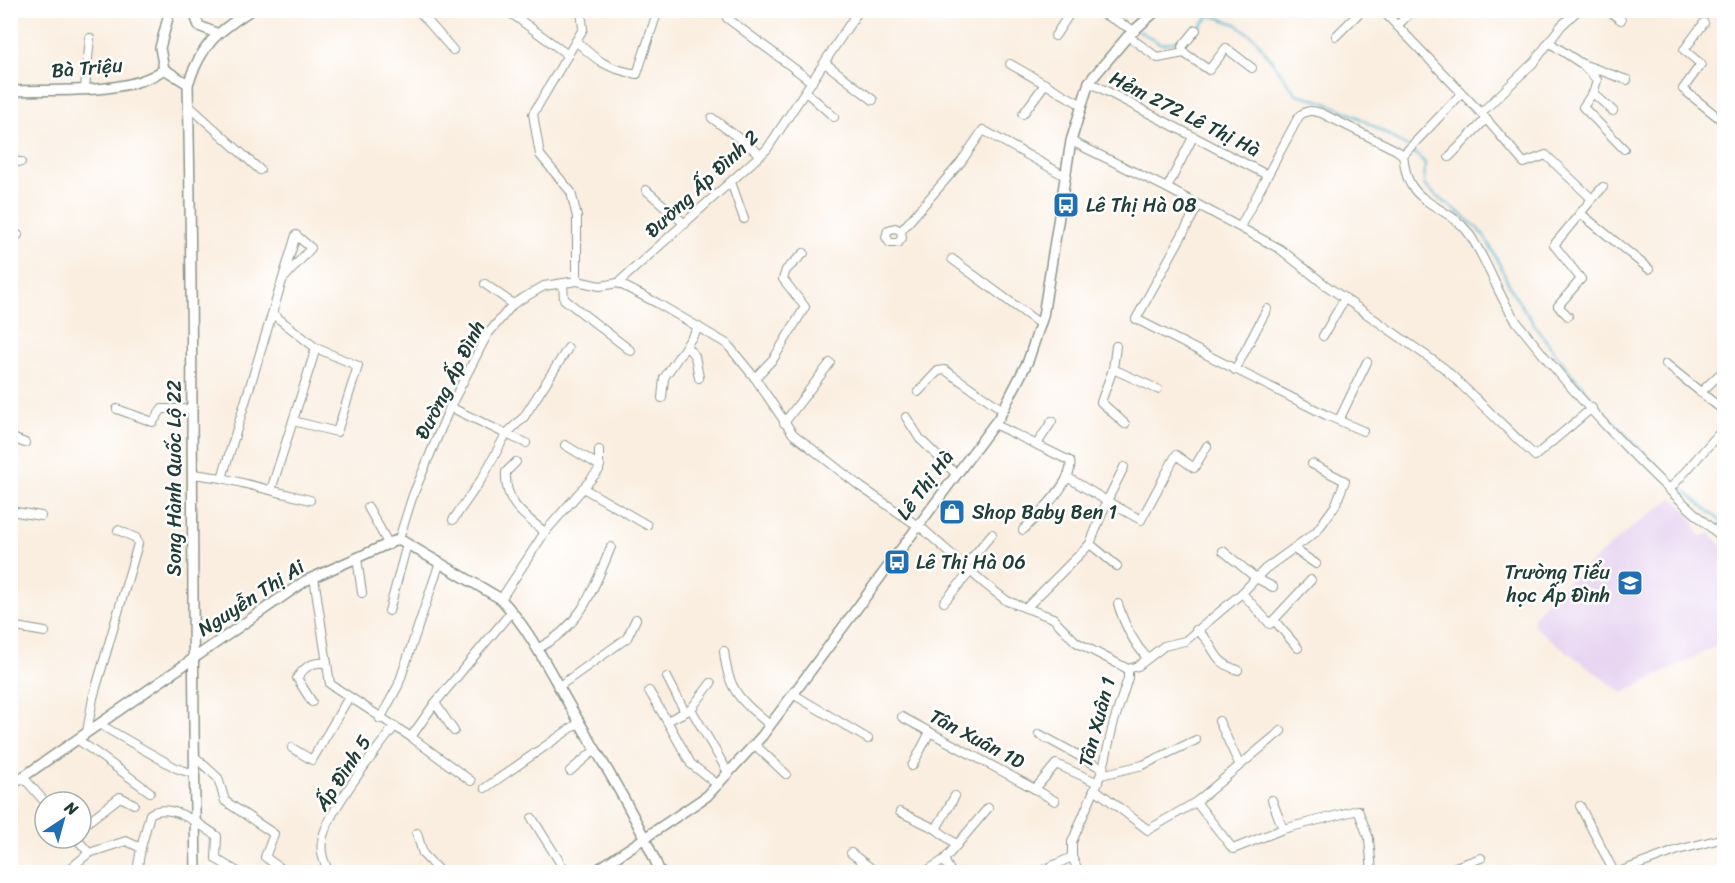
<svg xmlns="http://www.w3.org/2000/svg" width="1735" height="883" font-family="Sriracha,sans-serif">
  <rect width="100%" height="100%" fill="#fff"/>
  <filter id="ink" filterUnits="userSpaceOnUse"><feTurbulence type="fractalNoise" baseFrequency=".0167" numOctaves="2"/><feDisplacementMap in="SourceGraphic" scale="12" xChannelSelector="R" yChannelSelector="G"/><feConvolveMatrix kernelMatrix="1 2 1 2 8 2 1 2 1" color-interpolation-filters="sRGB"/></filter>
  <filter id="wash" filterUnits="userSpaceOnUse"><feTurbulence type="fractalNoise" baseFrequency=".008" numOctaves="4" result="noise"/><feDisplacementMap in="SourceGraphic" scale="24" xChannelSelector="R" yChannelSelector="G"/><feGaussianBlur stdDeviation="1.35" result="paint"/><feColorMatrix in="noise" values="0 0 0 0 0 0 0 0 0 0 0 0 0 0 0 0 0 1.4 0 .05"/><feComposite in="paint" operator="in"/></filter>
  <g filter="url(#wash)">
    <rect width="100%" height="100%" fill="#faeee0"/>
    <!-- built -->
    <path fill="#e6d2f0" d="M1673,498L1688,512L1701,537L1710,533L1724,547V642L1623,693L1534,627L1533,618L1546,601L1635,525Z"/>
    <g fill="none" stroke-linecap="round" stroke-linejoin="round">
      <!-- stream -->
      <g stroke="#58b9d6" stroke-width="2">
        <path d="M1197,30L1210,15L1236,24L1255,38L1296,94C1336,102 1373,125 1407,147"/>
        <path d="M1139,31L1161,44L1183,40"/>
        <path d="M1412,150L1425,163L1424,185C1442,203 1467,214 1483,235C1498,255 1504,279 1517,299C1573,385 1645,460 1724,524"/>
      </g>
    </g>
  </g>
  <g filter="url(#ink)">
    <g fill="none" stroke-linecap="round" stroke-linejoin="round">
      <!-- minor casing -->
      <g stroke="#8c968a" stroke-width="10">
        <g id="minor">
          <path d="M418,10L453,50"/>
          <path d="M731,10L727,18L812,82"/>
          <path d="M1096,10L1135,31"/>
          <path d="M1382,10L1481,113L1524,163L1546,155L1592,199L1554,245L1581,279L1558,306L1568,316"/>
          <path d="M1608,10L1621,20"/>
          <path d="M512,14L568,55"/>
          <path d="M1704,23L1684,50L1701,64L1683,89L1724,122"/>
          <path d="M1397,26L1413,10"/>
          <path d="M1055,36L1072,10"/>
          <path d="M1128,36L1158,58L1184,53L1209,70L1226,48L1252,68"/>
          <path d="M1336,36L1362,10"/>
          <path d="M576,41C597,61 608,69 637,74L658,10"/>
          <path d="M1550,43L1582,64L1627,80"/>
          <path d="M1184,53L1182,47L1196,30"/>
          <path d="M825,63L873,100"/>
          <path d="M1010,64L1082,105"/>
          <path d="M1582,64L1597,80L1594,91L1583,107L1624,149"/>
          <path d="M1089,82L1267,175"/>
          <path d="M85,88L90,38"/>
          <path d="M806,92L834,117"/>
          <path d="M1593,93L1613,111"/>
          <path d="M188,105L260,170"/>
          <path d="M1481,113L1535,61L1561,26L1578,10"/>
          <path d="M1023,114L1045,84"/>
          <path d="M712,118L761,155"/>
          <path d="M1071,141L1167,188L1280,249L1324,284L1444,368L1535,456L1592,408"/>
          <path d="M1403,155L1461,94"/>
          <path d="M1449,157L1486,119"/>
          <path d="M10,161L21,162"/>
          <path d="M731,182L744,219"/>
          <path d="M1167,188L1193,137"/>
          <path d="M646,190L685,224"/>
          <path d="M1592,199L1603,187"/>
          <path d="M1198,206L1136,319L1326,415L1363,431"/>
          <path d="M1580,213L1649,269"/>
          <path d="M1240,227L1299,116C1307,110 1311,110 1321,113L1396,150L1403,155C1405,166 1405,176 1411,185C1424,206 1453,212 1467,231C1488,259 1497,297 1520,326C1579,401 1652,478 1724,539"/>
          <path d="M10,231L18,235"/>
          <path d="M901,231L895,228L888,230L886,237L890,243H898L902,238L901,231L961,162L983,130L1065,176"/>
          <path d="M952,259L1040,324"/>
          <path d="M577,281V217L571,192L540,155L533,114L583,29L581,10"/>
          <path d="M563,283L564,299L631,351"/>
          <path d="M618,283L767,149L859,10"/>
          <path d="M485,284L513,304"/>
          <path d="M274,315L316,348L358,366L337,432L293,421"/>
          <path d="M1323,336L1345,298"/>
          <path d="M686,346L695,356L699,378"/>
          <path d="M1116,346L1113,369L1157,389"/>
          <path d="M1666,364L1724,411"/>
          <path d="M1113,369L1101,402L1125,424"/>
          <path d="M1235,370L1267,309"/>
          <path d="M755,378L774,358L805,307L783,279L786,270L804,253"/>
          <path d="M918,392L938,371L945,370L1003,410"/>
          <path d="M1701,392L1720,374L1724,377"/>
          <path d="M662,398L664,378L699,327"/>
          <path d="M450,407L506,434L483,477L453,520"/>
          <path d="M117,409L153,422L162,409H192"/>
          <path d="M906,417L920,439L956,474"/>
          <path d="M1339,420L1367,362"/>
          <path d="M784,423L830,363"/>
          <path d="M994,424L1070,461C1075,481 1036,517 1023,530"/>
          <path d="M10,437L25,443"/>
          <path d="M526,443L506,434L524,417L568,348"/>
          <path d="M1037,444L1052,421"/>
          <path d="M565,445L600,466"/>
          <path d="M516,462L506,472C504,502 523,515 545,532"/>
          <path d="M1124,467L1107,501L1141,520L1176,455L1194,468L1207,446"/>
          <path d="M193,474L222,478L310,500"/>
          <path d="M222,478L296,235L311,248L285,277"/>
          <path d="M583,488L647,525"/>
          <path d="M271,490L316,348"/>
          <path d="M1669,490L1724,428"/>
          <path d="M368,507L389,545"/>
          <path d="M10,511L41,516"/>
          <path d="M399,539L413,495L450,407L487,335L513,304L544,286L577,281L600,286L618,283L657,303L727,344L755,378L793,434L861,487L924,530L985,584L1007,601L1053,618L1076,642L1128,669V678L1113,725L1103,769L1072,842V857L1079,872"/>
          <path d="M1090,544L1117,566"/>
          <path d="M1294,549L1316,564"/>
          <path d="M1223,551L1256,578L1273,587"/>
          <path d="M357,558L362,593"/>
          <path d="M965,566L992,534"/>
          <path d="M314,577L330,684L411,737"/>
          <path d="M1242,593L1270,624L1311,580"/>
          <path d="M501,599L545,532L599,470V450"/>
          <path d="M944,602L971,571"/>
          <path d="M1118,604C1124,625 1133,642 1147,658"/>
          <path d="M1026,608L1090,544L1107,501L1067,477"/>
          <path d="M389,611L407,544"/>
          <path d="M1274,620L1298,648"/>
          <path d="M10,626L45,632"/>
          <path d="M1196,630C1217,644 1209,661 1238,670"/>
          <path d="M539,648C582,625 593,590 611,547"/>
          <path d="M724,651C728,691 740,700 770,725"/>
          <path d="M1128,669L1138,666L1164,646L1185,641L1242,593L1265,569L1316,532L1335,506L1345,481L1312,464"/>
          <path d="M667,677L685,712"/>
          <path d="M711,683L691,709L729,774"/>
          <path d="M558,687L627,638L636,619"/>
          <path d="M649,691L667,721"/>
          <path d="M793,694L868,739"/>
          <path d="M312,702L297,678C305,666 312,662 327,663"/>
          <path d="M435,703L454,731"/>
          <path d="M691,709L667,721L691,764L718,785"/>
          <path d="M902,717L1035,789L1056,764L1098,783"/>
          <path d="M380,719L398,686L440,562"/>
          <path d="M1219,721L1240,766"/>
          <path d="M99,724L176,768L194,774"/>
          <path d="M87,732L93,698L138,544L136,538L118,530"/>
          <path d="M1039,734L1103,769"/>
          <path d="M77,739L150,792"/>
          <path d="M755,745L786,774"/>
          <path d="M292,748L312,760L349,697"/>
          <path d="M194,756L218,778L225,801L274,834L265,857L286,872"/>
          <path d="M912,766L930,732"/>
          <path d="M570,771L595,750"/>
          <path d="M1101,775L1143,765L1196,740"/>
          <path d="M23,777L45,802"/>
          <path d="M471,781L411,737L435,703L512,611"/>
          <path d="M485,788L580,722"/>
          <path d="M1035,789L1055,801"/>
          <path d="M1095,789L1148,830L1196,802L1233,849L1283,829L1272,800"/>
          <path d="M1196,802L1281,731"/>
          <path d="M1580,806L1614,872"/>
          <path d="M900,812L936,829L957,845"/>
          <path d="M532,818L566,872"/>
          <path d="M81,827L120,797L134,804"/>
          <path d="M936,829L955,796"/>
          <path d="M1283,829L1358,810L1369,839L1372,872"/>
          <path d="M417,833L423,854L440,872"/>
          <path d="M76,838L89,853L126,841L141,848L137,872"/>
          <path d="M141,848L150,814C170,801 201,825 217,836L216,859L238,872"/>
          <path d="M851,853L876,872"/>
          <path d="M944,860L988,808"/>
          <path d="M66,872L89,853"/>
          <path d="M329,872C324,862 320,853 322,841C326,813 375,752 394,727"/>
          <path d="M925,872L944,860L951,872"/>
          <path d="M1039,872L1072,857"/>
          <path d="M1441,872L1481,858"/>
          <path d="M1619,872L1678,850L1724,838"/>
        </g>
      </g>
      <!-- tertiary casing -->
      <g stroke="#8c968a" stroke-width="12">
        <g id="tertiary">
          <path d="M170,10L160,48L164,69L188,84"/>
          <path d="M193,10L199,26L216,33"/>
          <path d="M10,91C54,89 129,96 164,69"/>
          <path d="M10,786L305,581L399,539L501,599C526,626 541,655 559,687C593,748 633,807 660,872"/>
          <path d="M196,872C191,610 194,347 188,84C202,44 216,33 251,10"/>
          <path d="M594,872L707,796L762,736L1000,416L1028,361L1043,316L1071,141L1089,82L1128,36L1157,10"/>
        </g>
      </g>
      <!-- minor -->
      <use href="#minor" stroke="#fff" stroke-width="8"/>
      <!-- tertiary -->
      <use href="#tertiary" stroke="#fff" stroke-width="9"/>
    </g>
  </g>
  <!-- icons -->
  <defs>
    <g id="bus-square" transform="scale(1.35)"><rect x="-9" y="-9" width="18" height="18" rx="4" fill="#1f6fb2" stroke="#fff"/><path d="M-5-6H5V4H4V6H2V4H-2V6H-4V4H-5ZM-3.5-4V0h7V-4ZM-3.5 1.2v1.5H-2V1.2ZM2 1.2v1.5H3.5V1.2Z" fill="#fff"/></g>
    <g id="shop-square" transform="scale(1.35)"><rect x="-9" y="-9" width="18" height="18" rx="4" fill="#1f6fb2" stroke="#fff"/><path d="M-5-2.5h2.3a2.7 3.5 0 0 1 5.4 0H5L5.5 6h-11ZM-1.5-2.5h3a1.5 2.3 0 0 0-3 0Z" fill="#fff"/></g>
    <g id="school-square" transform="scale(1.35)"><rect x="-9" y="-9" width="18" height="18" rx="4" fill="#1f6fb2" stroke="#fff"/><path d="M0-5L7-2L0 1L-7-2ZM-4 1L0 2.5L4 1V4Q0 6-4 4Z" fill="#fff"/></g>
  </defs>
  <g fill-rule="evenodd">
    <use href="#bus-square" x="1066" y="205"/>
    <use href="#shop-square" x="952" y="512"/>
    <use href="#bus-square" x="897" y="562"/>
    <use href="#school-square" x="1630" y="583"/>
  </g>
  <g text-anchor="middle" dominant-baseline="central" stroke-width="5" stroke-linejoin="round" paint-order="stroke">
    <!-- street labels -->
    <g font-size="20" fill="#1f3d34" stroke="#fff">
      <text transform="translate(87 68) rotate(-5)">Bà Triệu</text>
      <text transform="translate(1185 114) rotate(27)">Hẻm 272 Lê Thị Hà</text>
      <text transform="translate(702 184) rotate(-43)">Đường Ấp Đình 2</text>
      <text transform="translate(450 380) rotate(-63)">Đường Ấp Đình</text>
      <text transform="translate(174 478) rotate(-90)">Song Hành Quốc Lộ 22</text>
      <text transform="translate(925 485) rotate(-53)">Lê Thị Hà</text>
      <text transform="translate(251 598) rotate(-33)">Nguyễn Thị Ai</text>
      <text transform="translate(1097 722) rotate(-75)">Tân Xuân 1</text>
      <text transform="translate(977 739) rotate(28)">Tân Xuân 1D</text>
      <text transform="translate(343 773) rotate(-57)">Ấp Đình 5</text>
    </g>
    <!-- poi labels -->
    <g font-size="20" fill="#1f3d34" stroke="#fff" text-anchor="start">
      <text x="1086" y="205">Lê Thị Hà 08</text>
      <text x="972" y="512">Shop Baby Ben 1</text>
      <text x="916" y="562">Lê Thị Hà 06</text>
      <text x="1610" y="572" text-anchor="end">Trường Tiểu<tspan x="1610" dy="23">học Ấp Đình</tspan></text>
    </g>
  </g>
  <!-- margin -->
  <rect width="1735" height="883" fill="none" stroke="#fff" stroke-width="36"/>
  <!-- north arrow -->
  <g transform="translate(63 820) rotate(36)"><circle r="28" fill="#ffffff" stroke="#a5b1ae" stroke-width="1.5"/>
  <path d="M0-4.5L10 22L0 15L-10 22Z" fill="#1f6fb2"/>
  <text y="-9" font-size="16" font-weight="bold" text-anchor="middle" fill="#1f3d34">N</text>
  </g>
</svg>
